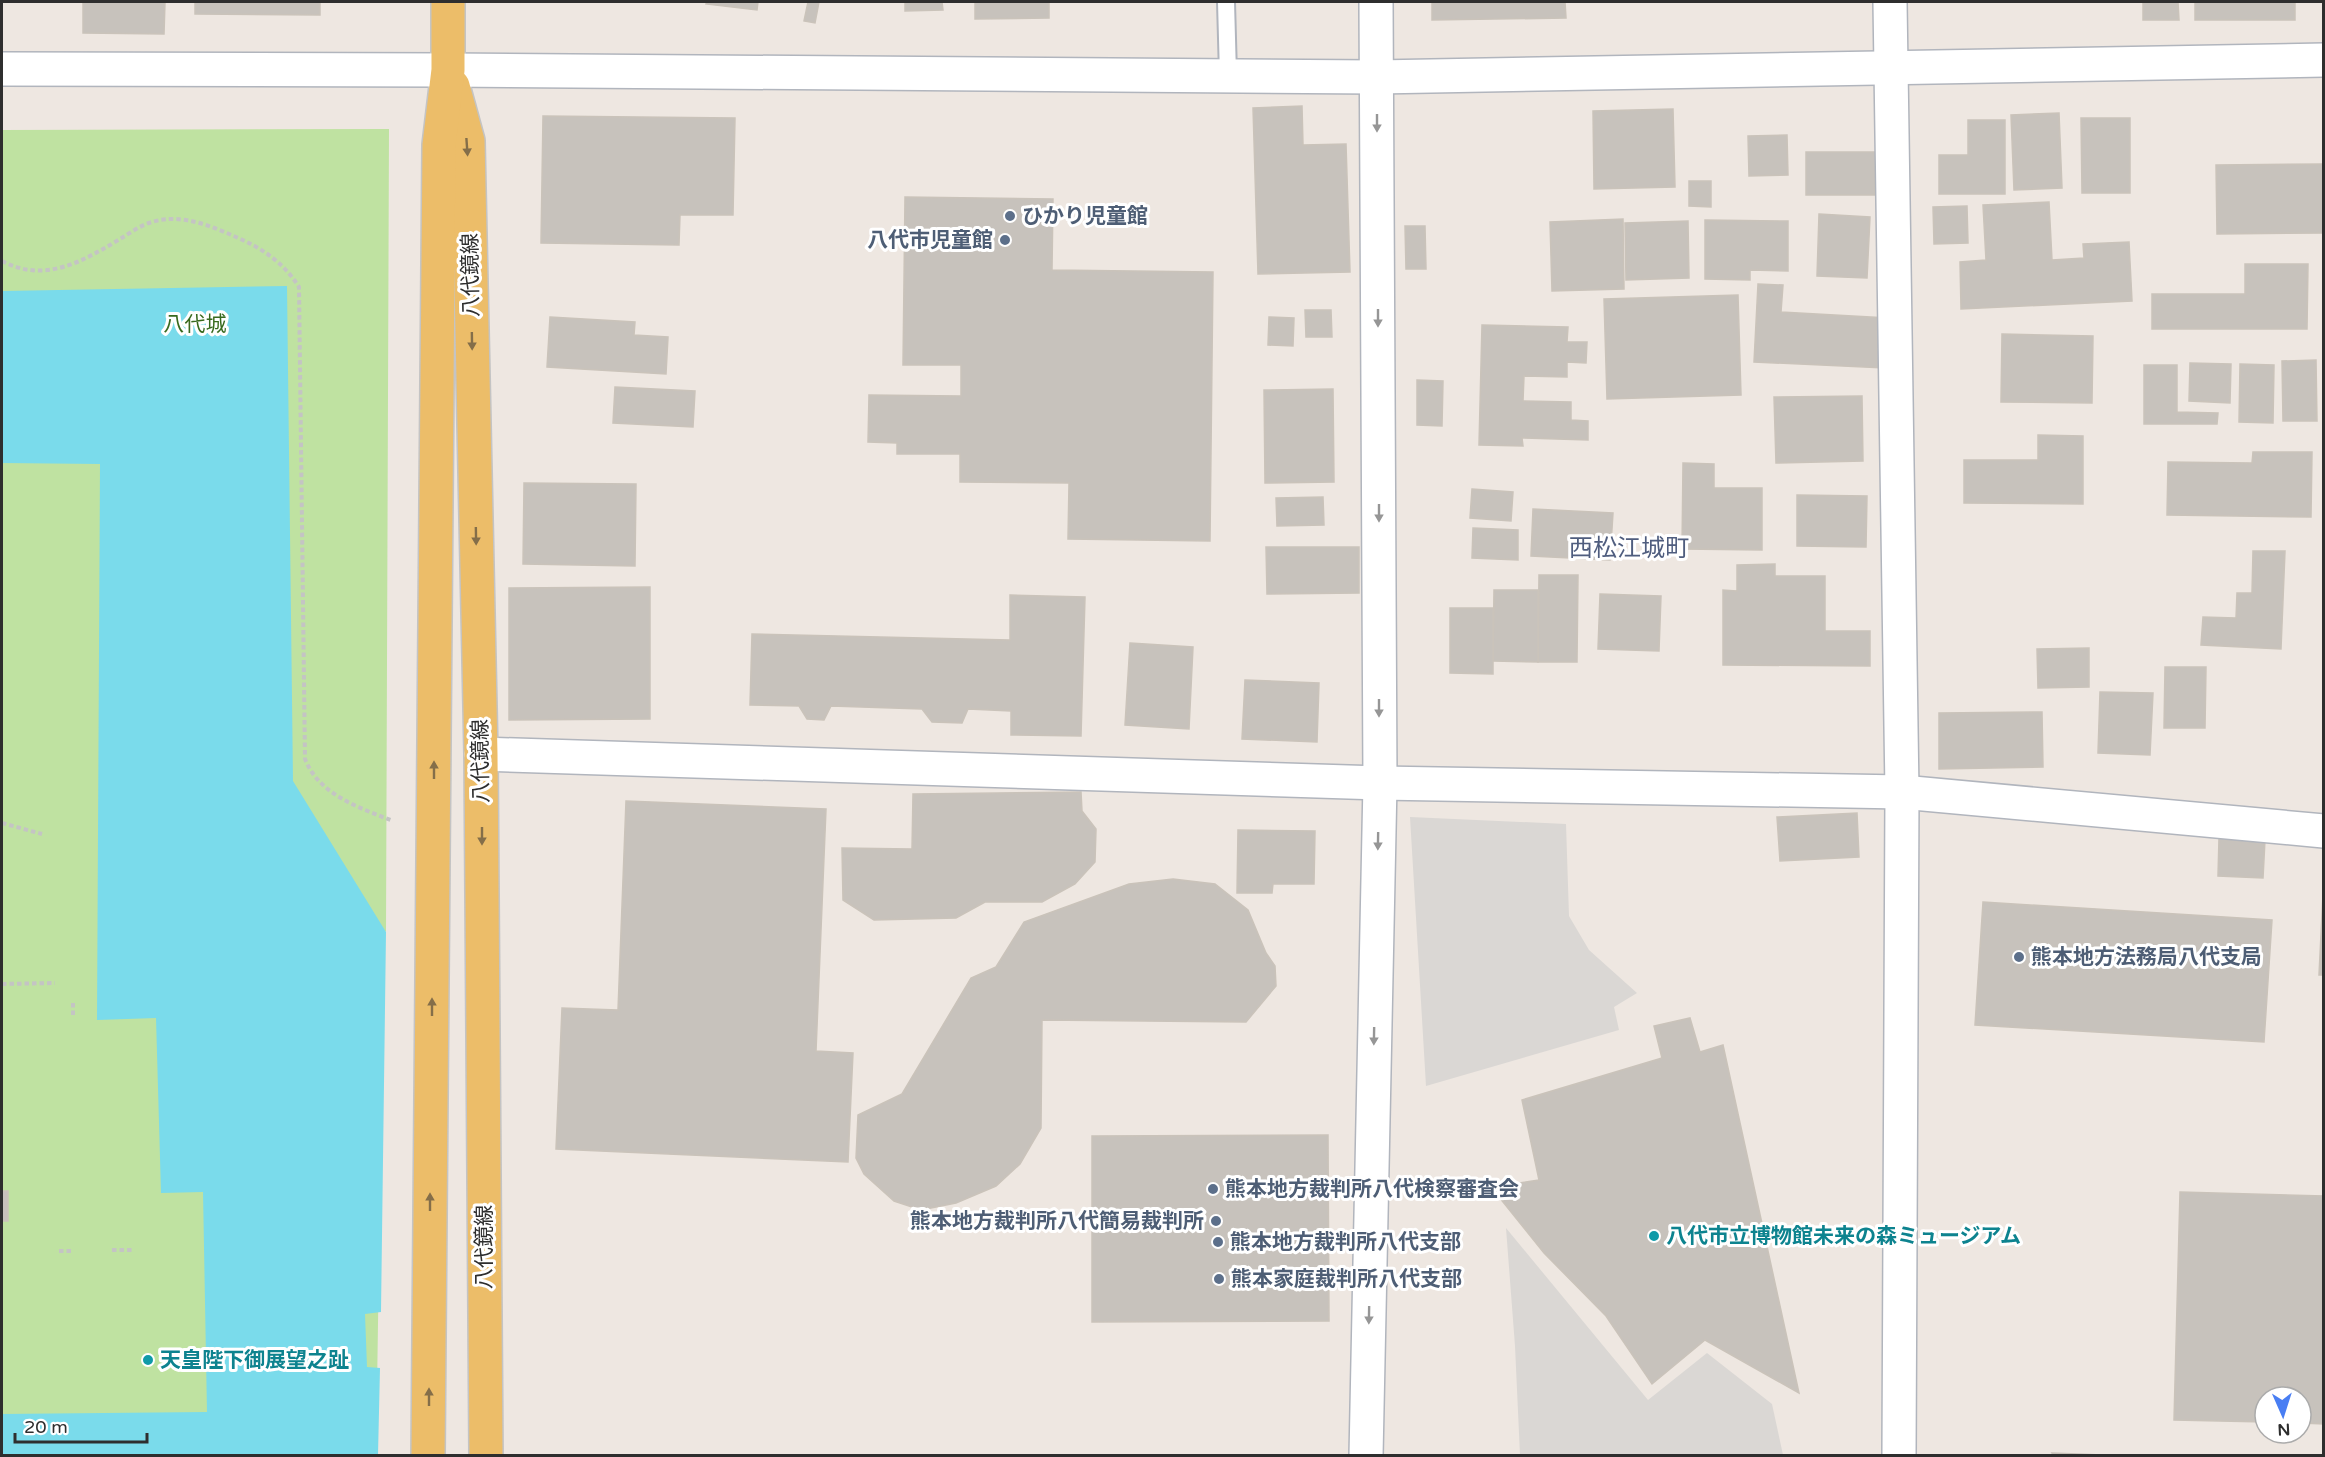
<svg xmlns="http://www.w3.org/2000/svg" width="2325" height="1457" font-family="'Varela Round','Noto Sans JP',sans-serif">
  <rect width="100%" height="100%" fill="#eee7e1"/>
  <!-- green -->
  <path fill="#bfe2a1" d="M389,129L386,932L384,930L376,1455H2V130Z"/>
  <!-- plaza -->
  <g fill="#dad7d4">
    <path d="M1410,817L1566,824L1569,916L1589,950L1637,993L1614,1007L1619,1030L1426,1086Z"/>
    <path d="M1506,1228L1648,1400L1707,1353L1772,1404L1783,1455H1520L1515,1346Z"/>
  </g>
  <!-- water -->
  <path fill="#7adbeb" d="M287,286L293,781L386,932L381,1312L365,1314L367,1367L380,1368L378,1455H2V1414L207,1412L203,1192L161,1193L156,1018L97,1020L100,464L2,463V291Z"/>
  <!-- building -->
  <g fill="#c7c2bc" stroke="#cac3ba" stroke-width="1.5">
    <path d="M83,2H165L164,34L83,33Z"/>
    <path d="M195,2H320V15L195,14Z"/>
    <path d="M707,2H758L757,10L706,4Z"/>
    <path d="M808,2H819L815,23L804,21Z"/>
    <path d="M905,2H942L943,10L905,11Z"/>
    <path d="M975,2H1049V18L975,19Z"/>
    <path d="M1432,2H1565L1566,18L1432,20Z"/>
    <path d="M2143,2H2178L2179,20H2143Z"/>
    <rect x="2195" y="2" width="100" height="18"/>
    <path d="M1302,106L1303,145L1346,144L1350,272L1258,274L1253,108Z"/>
    <path d="M1673,109L1675,187L1594,189L1593,111Z"/>
    <path d="M2059,113L2062,188L2014,190L2011,115Z"/>
    <path d="M543,116L735,118L733,215H680L679,245L541,243Z"/>
    <path d="M2081,118H2130V193H2082Z"/>
    <path d="M1968,120H2005V194H1939V155H1968Z"/>
    <path d="M1787,135L1788,175L1749,176L1748,136Z"/>
    <rect x="1806" y="152" width="69" height="43"/>
    <path d="M2324,164V233L2217,234L2216,165Z"/>
    <path d="M1689,181H1711V207L1689,206Z"/>
    <path d="M905,197L1053,199L1052,270L1213,272L1210,541L1068,539L1069,483L960,482V454H897V443L868,442L869,395L961,396V365H903Z"/>
    <path d="M2049,202L2052,260L2084,258L2083,244L2129,242L2132,301L1961,309L1960,262L1986,260L1983,205Z"/>
    <path d="M1967,206L1968,243L1934,244L1933,207Z"/>
    <path d="M1819,214L1870,217L1867,278L1817,276Z"/>
    <path d="M1623,219L1624,289L1552,291L1550,222Z"/>
    <path d="M1705,220L1788,221V271L1750,270V280L1705,279Z"/>
    <path d="M1688,221L1689,278L1626,280L1625,223Z"/>
    <path d="M1405,226H1425L1426,269H1406Z"/>
    <path d="M2245,264H2308L2307,329H2152V294H2245Z"/>
    <path d="M1758,284L1783,285L1781,312L1888,318L1885,368L1754,362Z"/>
    <path d="M1738,295L1741,395L1607,399L1604,299Z"/>
    <path d="M1305,310H1331L1332,337H1306Z"/>
    <path d="M550,317L635,322L634,335L668,337L666,374L547,367Z"/>
    <path d="M1269,317L1294,318L1293,346L1268,345Z"/>
    <path d="M1482,325L1568,327L1567,342H1587L1586,363L1567,362V377L1524,376L1523,401L1571,402V420L1588,421V440L1522,438L1523,446L1479,445Z"/>
    <path d="M2002,334L2093,336L2092,403L2001,402Z"/>
    <path d="M2316,360L2317,421H2283L2282,361Z"/>
    <path d="M2190,363L2231,364L2230,403L2189,401Z"/>
    <path d="M2240,364L2274,365L2273,423L2239,422Z"/>
    <path d="M2144,365H2177V412L2218,413L2217,424H2144Z"/>
    <path d="M1417,380L1443,381L1442,426L1417,425Z"/>
    <path d="M615,387L695,391L693,427L613,423Z"/>
    <path d="M1333,389L1334,482L1265,483L1264,390Z"/>
    <path d="M1862,396L1863,461L1776,463L1774,397Z"/>
    <path d="M2038,435L2083,436V504L1964,503V460H2038Z"/>
    <path d="M2253,452H2312L2311,517L2167,515L2168,462L2252,463Z"/>
    <path d="M1683,463L1714,464V488H1762V550L1682,549Z"/>
    <path d="M524,483L636,484L635,566L523,564Z"/>
    <path d="M1472,489L1513,492L1511,521L1470,518Z"/>
    <path d="M1797,495L1867,496L1866,547L1797,546Z"/>
    <path d="M1323,497L1324,525L1277,526L1276,498Z"/>
    <path d="M1533,509L1613,513L1610,560L1531,556Z"/>
    <path d="M1473,528L1518,530V560L1472,558Z"/>
    <path d="M1266,547H1359V593L1267,594Z"/>
    <path d="M2253,551H2285L2281,649L2201,645L2203,617L2236,618L2237,593H2252Z"/>
    <path d="M1775,564V576H1825V631H1870V666L1723,665V590L1737,591V565Z"/>
    <path d="M1539,575H1578L1577,662H1538Z"/>
    <path d="M650,587V719L509,720V588Z"/>
    <path d="M1494,590H1538V662L1493,661Z"/>
    <path d="M1600,594L1661,596L1659,651L1598,649Z"/>
    <path d="M1010,595L1085,597L1081,736L1011,735V711L968,709L962,723L932,722L922,709L831,706L824,720L807,719L799,706L750,705L752,634L1010,640Z"/>
    <path d="M1450,608H1493V674L1450,673Z"/>
    <path d="M1130,643L1193,647L1189,729L1125,725Z"/>
    <path d="M2089,648V687L2038,688L2037,649Z"/>
    <path d="M2165,667H2206L2205,728H2164Z"/>
    <path d="M1245,680L1319,683L1317,742L1242,739Z"/>
    <path d="M2100,692L2153,693L2150,755L2098,753Z"/>
    <path d="M2042,712L2043,767L1939,769V713Z"/>
    <path d="M1081,792L1082,811L1096,829L1095,862L1075,884L1042,902H985L956,918L874,920L843,900L842,848L912,849L913,794Z"/>
    <path d="M626,801L826,809L816,1051L853,1053L848,1162L556,1149L562,1008L618,1010Z"/>
    <path d="M1857,813L1859,857L1780,861L1777,817Z"/>
    <path d="M1238,830L1315,831L1314,884H1273L1272,893H1237Z"/>
    <path d="M2219,838L2265,840L2263,878L2218,876Z"/>
    <path d="M1173,879L1215,884L1248,910L1266,953L1275,966L1276,986L1246,1022L1042,1020L1041,1128L1020,1164L996,1186L956,1203L921,1210L894,1201L864,1174L856,1158L858,1115L902,1094L971,978L996,967L1024,922L1129,884Z"/>
    <path d="M2323,894H2324V975H2319Z"/>
    <path d="M1983,902L2272,920L2264,1042L1975,1025Z"/>
    <path d="M1690,1018L1700,1052L1723,1045L1799,1393L1705,1340L1652,1384L1606,1316L1544,1253L1491,1187L1539,1180L1522,1100L1662,1058L1654,1026Z"/>
    <path d="M1328,1135L1329,1321L1092,1322V1136Z"/>
    <rect x="2" y="1191" width="6" height="30"/>
    <path d="M2180,1192L2324,1196V1424L2301,1423V1397H2265V1422L2174,1420Z"/>
    <path d="M2052,1453L2127,1456H2054Z"/>
  </g>
  <g fill="none" stroke-linecap="round" stroke-linejoin="round">
    <!-- service casing -->
    <g stroke="#b1b5bd" stroke-width="20">
      <path id="service" d="M1226,2L1228,75"/>
    </g>
    <!-- minor casing -->
    <g stroke="#b1b5bd" stroke-width="36">
      <g id="minor">
        <path d="M1890,2L1902,792L1899,1456"/>
        <path d="M481,754L1380,783L1902,792L2324,831"/>
        <path d="M1366,1456L1380,783L1376,2"/>
      </g>
    </g>
    <!-- tertiary casing -->
    <g stroke="#b1b5bd" stroke-width="36">
      <path id="tertiary" d="M2,69L448,70L1377,77L2324,60"/>
    </g>
    <!-- primary casing -->
    <g stroke="#c4c4c4" stroke-width="36">
      <g id="primary">
        <path d="M453,86L468,141L481,754L486,1456"/>
        <path d="M428,1456L439,145L448,70V2"/>
      </g>
    </g>
    <!-- path -->
    <g stroke="#c4c4c4" stroke-width="4" stroke-dasharray="4.5 3" stroke-linecap="butt">
      <path d="M2,261C45,284 83,261 120,239C130,233 141,225 152,222C181,213 211,226 236,237C262,248 284,263 299,287L305,759C319,795 360,808 393,821"/>
      <path d="M2,823L42,834"/>
      <path d="M2,984L55,983"/>
      <path d="M73,1003V1017"/>
      <path d="M112,1250H132"/>
      <path d="M59,1251H72"/>
    </g>
    <!-- service -->
    <use href="#service" stroke="#fff" stroke-width="16"/>
    <!-- minor -->
    <use href="#minor" stroke="#fff" stroke-width="33"/>
    <!-- tertiary -->
    <use href="#tertiary" stroke="#fff" stroke-width="33"/>
    <!-- primary -->
    <use href="#primary" stroke="#ecbd69" stroke-width="33"/>
  </g>
  <!-- one-way arrows -->
  <defs><path id="oneway-solid" d="M-6-.8H1V-3.2L6.5 0L1 3.2V.8H-6Z" transform="scale(1.5)"/></defs>
  <g fill="#969696">
    <use href="#oneway-solid" transform="translate(1377 123) rotate(90)"/>
    <use href="#oneway-solid" transform="translate(1378 318) rotate(90)"/>
    <use href="#oneway-solid" transform="translate(1379 513) rotate(90)"/>
    <use href="#oneway-solid" transform="translate(1379 708) rotate(90)"/>
    <use href="#oneway-solid" transform="translate(1378 841) rotate(91)"/>
    <use href="#oneway-solid" transform="translate(1374 1036) rotate(91)"/>
    <use href="#oneway-solid" transform="translate(1369 1315) rotate(91)"/>
  </g>
  <g fill="#846e49">
    <use href="#oneway-solid" transform="translate(467 147) rotate(86)"/>
    <use href="#oneway-solid" transform="translate(472 341) rotate(89)"/>
    <use href="#oneway-solid" transform="translate(476 536) rotate(89)"/>
    <use href="#oneway-solid" transform="translate(434 770) rotate(-90)"/>
    <use href="#oneway-solid" transform="translate(482 836) rotate(90)"/>
    <use href="#oneway-solid" transform="translate(432 1007) rotate(-90)"/>
    <use href="#oneway-solid" transform="translate(430 1202) rotate(-90)"/>
    <use href="#oneway-solid" transform="translate(429 1397) rotate(-90)"/>
  </g>
  <!-- markers -->
  <g fill="#5c6f8a" stroke="#fff" stroke-width="2">
    <circle cx="1010" cy="216" r="6"/>
    <circle cx="1005" cy="240" r="6"/>
    <circle cx="2019" cy="957" r="6"/>
    <circle cx="1213" cy="1189" r="6"/>
    <circle cx="1216" cy="1221" r="6"/>
    <circle cx="1218" cy="1242" r="6"/>
    <circle cx="1219" cy="1279" r="6"/>
  </g>
  <g fill="#0f9aa8" stroke="#fff" stroke-width="2">
    <circle cx="1654" cy="1236" r="6"/>
    <circle cx="148" cy="1360" r="6"/>
  </g>
  <g text-anchor="middle" dominant-baseline="central" stroke-width="6" stroke-linejoin="round" paint-order="stroke">
    <!-- service labels -->
    <g font-size="21" font-weight="bold" fill="#4e5e75" stroke="#fff" text-anchor="start">
      <text x="1022" y="216">ひかり児童館</text>
      <text x="993" y="240" text-anchor="end">八代市児童館</text>
      <text x="2031" y="957">熊本地方法務局八代支局</text>
      <text x="1225" y="1189">熊本地方裁判所八代検察審査会</text>
      <text x="1204" y="1221" text-anchor="end">熊本地方裁判所八代簡易裁判所</text>
      <text x="1230" y="1242">熊本地方裁判所八代支部</text>
      <text x="1231" y="1279">熊本家庭裁判所八代支部</text>
    </g>
    <!-- street labels -->
    <g font-size="21" fill="#2e2e2e" stroke="#fff">
      <text transform="translate(471 275) rotate(-91)">八代鏡線</text>
      <text transform="translate(481 761) rotate(-91)">八代鏡線</text>
      <text transform="translate(484 1247) rotate(-90)">八代鏡線</text>
    </g>
    <!-- park labels -->
    <g font-size="21" fill="#386a1e" stroke="#fff">
      <text x="195" y="324">八代城</text>
    </g>
    <!-- culture labels -->
    <g font-size="21" font-weight="bold" fill="#0d838f" stroke="#fff" text-anchor="start">
      <text x="1666" y="1236">八代市立博物館未来の森ミュージアム</text>
      <text x="160" y="1360">天皇陛下御展望之趾</text>
    </g>
    <!-- quarter labels -->
    <g font-size="24" fill="#4f5d7e" stroke="#fff">
      <text x="1629" y="548">西松江城町</text>
    </g>
  </g>
  <!-- border -->
  <rect width="2325" height="1457" fill="none" stroke="#2e2e2e" stroke-width="6"/>
  <!-- north arrow -->
  <g transform="translate(2283 1415) rotate(177)"><circle r="28" fill="#ffffff" stroke="#ababab" stroke-width="1.5"/>
  <path d="M0-4.5L10 22L0 15L-10 22Z" fill="#497ef3"/>
  <text y="-9" font-size="16" font-weight="bold" text-anchor="middle" fill="#2e2e2e">N</text>
  </g>
  <!-- scale -->
  <path d="M15 1433v9h132v-9" fill="none" stroke="#2e2e2e" stroke-width="3"/>
  <text x="24" y="1433" font-size="18" fill="#2e2e2e" stroke="#ffffff" stroke-width="4.5" paint-order="stroke">20 m</text>
</svg>
